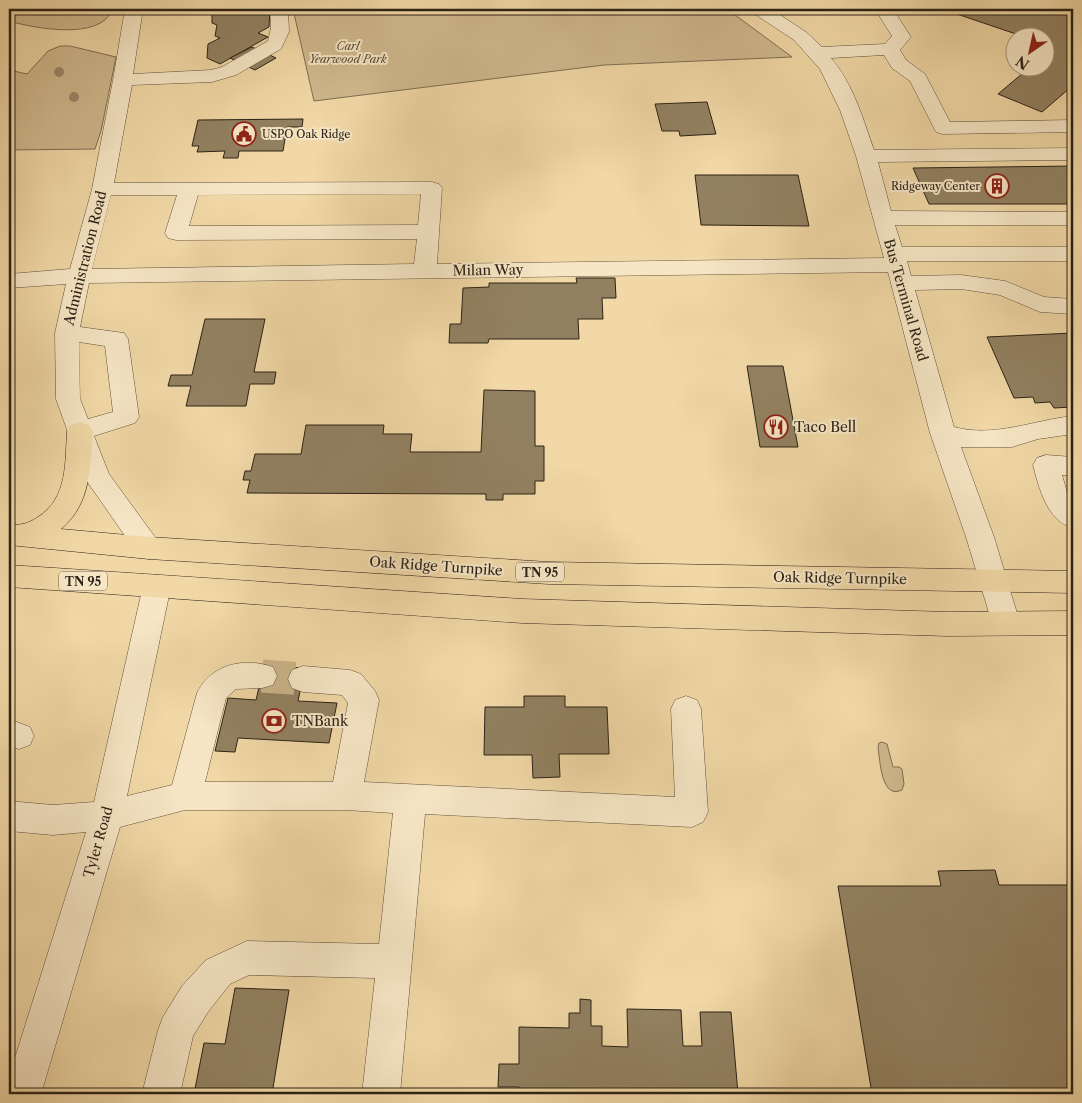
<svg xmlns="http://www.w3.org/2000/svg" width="1082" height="1103" font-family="'Libre Caslon Text',serif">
  <rect width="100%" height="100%" fill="#f1d8a6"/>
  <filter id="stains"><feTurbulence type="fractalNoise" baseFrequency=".004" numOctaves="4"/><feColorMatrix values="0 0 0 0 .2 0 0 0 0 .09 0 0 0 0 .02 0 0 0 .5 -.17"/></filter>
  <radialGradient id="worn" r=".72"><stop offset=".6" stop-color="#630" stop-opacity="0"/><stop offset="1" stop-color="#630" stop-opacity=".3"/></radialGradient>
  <!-- green -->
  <g fill="#d0b98e" stroke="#7e6e52">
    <path d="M9,9H112V10C100,41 33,28 9,21Z"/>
    <path d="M293,9H727L792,57L604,65L314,101Z"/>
    <path d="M60,46H70L116,57L101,131L95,149L9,150V70L27,74L48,51Z"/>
    <path d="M882,742L887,744L893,767H899L902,769L904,784L902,790C881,800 880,760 878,747L879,743Z"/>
  </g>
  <!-- building -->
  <g fill="#928161" stroke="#2c2217">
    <path d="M212,9H270L269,27L258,33L268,37L220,64L207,58L208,44L220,38L215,36L217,25L212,23Z"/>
    <path d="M942,9H1014L1025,13L1034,12L1040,9H1073V31L1071,33L1073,37V87H1071L1042,112L998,94L1029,68H1044V38H1018L1016,34Z"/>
    <path d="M252,47L263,52L276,58L255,70L230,58Z"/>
    <path d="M707,102L716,134L680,136L679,131H662L655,104Z"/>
    <path d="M303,119L302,127H287L283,151H239L238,158H223L225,151L197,152L199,146H192L198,120Z"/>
    <path d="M1073,166V204H929L913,168Z"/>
    <path d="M695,175H798L809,226L701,225Z"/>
    <path d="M576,278H615L616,298H602L603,319H578L579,339H489L488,343H449L450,324H461L463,288L489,287V283H577Z"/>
    <path d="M205,319H265L254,372H276L274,384H250L246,406H186L191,386H168L171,375H192Z"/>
    <path d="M1073,333V401H1071L1073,407L1054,408L1050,402L1035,403L1033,397L1014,398L987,337Z"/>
    <path d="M747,366H783L798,447H760Z"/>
    <path d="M484,390L535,391V446H544V481H535V494H503V500H486V494L247,493L250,480H243L245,471H251L255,454H301L306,425H384L383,434H412L410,452H481Z"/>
    <path d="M264,666L305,668L298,701L337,703L329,743L238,738L235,752L215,751L228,698L256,700Z"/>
    <path d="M524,696H565V707H607L609,754H559L560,777L533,778L532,755H484L485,707H524Z"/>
    <path d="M995,870L999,885H1073V1094H872L838,886H941L938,871Z"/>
    <path d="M235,988L289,990L272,1094H194L204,1043L225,1044Z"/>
    <path d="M580,999L591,1000V1026H602V1046L628,1047L627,1009L681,1010L683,1046H702L700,1012H731L738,1094H518L519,1087H498L499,1064H519V1027L569,1028V1013H580Z"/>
  </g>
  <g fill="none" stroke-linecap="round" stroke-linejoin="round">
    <!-- minor-tunnel -->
    <path stroke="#cab489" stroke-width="33" stroke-dasharray="33 16" stroke-linecap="butt" d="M262,676L303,679"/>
    <!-- minor casing -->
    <g stroke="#5d503b" stroke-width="1">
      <g id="minor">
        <path d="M122,9H140L142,15L133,74L211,70L222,67L268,41L271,28L270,9H288L289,32L281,49L236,75L212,82L132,85L114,183L432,182L439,184L442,188L437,264L884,258L856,156L840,110L820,69L794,40L753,13L750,9H771L806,32L822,47L885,44L892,36L875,9H893L911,37L900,50L906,60L925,74L950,122L1073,120V132L943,134L936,132L910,81L892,68L884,55L831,58C853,83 863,119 874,150L1073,148V160L878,162L891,211L1073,212V225H895L902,247H1073V261H907L911,276L961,275L1005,281L1044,297L1073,299V314L1040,312L1000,295L961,289L915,290L954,427C994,438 1034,420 1073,416V434L1038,439L1012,447H961L994,537L1020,623L1016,631L1006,635L996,631L992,623L966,537L930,433L888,272L89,283L80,327L124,333L128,339L139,417L135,423L94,436L109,474L163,548L159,556L149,559L139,556L84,477L56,399L55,333L66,284L9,288V274L70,269L92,189L113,80L124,15ZM421,194L418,225L189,226L198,195ZM111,195H177L165,233L168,238L176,240L417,239L414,264L92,269ZM79,342L105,346L113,412L88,419L80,399Z"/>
        <path d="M1046,455L1073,457V475H1062L1067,492L1073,500V528C1047,521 1039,488 1033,465L1037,458Z"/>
        <path d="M157,575L167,578L171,586L127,796L172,785L197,693C211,664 244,657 273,667L277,676L273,685L262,688L236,689L226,698L205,782H333L348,703L342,695L303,692L292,688L288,679L292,670L303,666L350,670L361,674L375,691L379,700L364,782L675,797L671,709L675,700L686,696L697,700L701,709L708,812L703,822L692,827L425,814L400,1094H362L375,978L249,975L230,984L208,1012L193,1036L180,1094H142L158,1030L163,1017L182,986L206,960L247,941L379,944L393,813L346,810H185L120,827L41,1094H9V1077L86,832L53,835L9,831V801L53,805L94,802L143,586L147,578Z"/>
        <path d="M9,719L30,727L34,736L30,745L19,749L9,746Z"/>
      </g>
    </g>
    <!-- highway casing -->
    <g stroke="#2c2217" stroke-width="1">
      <g id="highway">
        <path d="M80,422L89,425L93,431C90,468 91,504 61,529L149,537L549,562L1073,571V593L549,584L149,559L9,545V525C21,525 28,524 38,517C68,498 65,462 67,431L71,425Z"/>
        <path d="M9,565L522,599L948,612L1073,611V635L948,636L522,623L9,587Z"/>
      </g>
    </g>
    <!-- minor -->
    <use href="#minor" fill="#f6e6c5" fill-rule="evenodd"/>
    <!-- highway -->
    <use href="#highway" fill="#f1d8a6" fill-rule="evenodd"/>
  </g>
  <!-- trees -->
  <g fill="#9b8968">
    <circle cx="59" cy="72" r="5"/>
    <circle cx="74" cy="97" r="5"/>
  </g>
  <!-- icons -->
  <defs>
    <g id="civic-ring" transform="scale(1.25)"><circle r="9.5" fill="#f6e6c5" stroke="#8f2418" stroke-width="1.5"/><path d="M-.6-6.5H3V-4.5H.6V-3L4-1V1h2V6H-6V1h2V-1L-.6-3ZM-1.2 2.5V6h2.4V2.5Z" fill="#8f2418"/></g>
    <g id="building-ring" transform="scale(1.25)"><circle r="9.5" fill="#f6e6c5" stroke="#8f2418" stroke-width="1.5"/><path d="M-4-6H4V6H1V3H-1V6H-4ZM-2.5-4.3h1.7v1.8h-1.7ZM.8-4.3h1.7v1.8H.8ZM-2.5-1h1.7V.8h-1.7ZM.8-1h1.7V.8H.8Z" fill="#8f2418"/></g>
    <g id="restaurant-ring" transform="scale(1.25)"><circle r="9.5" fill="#f6e6c5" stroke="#8f2418" stroke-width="1.5"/><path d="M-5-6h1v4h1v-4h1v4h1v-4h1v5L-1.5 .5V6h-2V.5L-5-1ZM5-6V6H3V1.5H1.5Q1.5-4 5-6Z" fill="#8f2418"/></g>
    <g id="bank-ring" transform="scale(1.25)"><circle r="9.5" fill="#f6e6c5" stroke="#8f2418" stroke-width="1.5"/><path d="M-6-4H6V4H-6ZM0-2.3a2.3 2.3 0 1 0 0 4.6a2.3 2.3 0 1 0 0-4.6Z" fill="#8f2418"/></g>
  </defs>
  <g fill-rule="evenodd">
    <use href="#civic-ring" x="244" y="134"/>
    <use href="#building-ring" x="997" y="186"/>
    <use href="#restaurant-ring" x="776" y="427"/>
    <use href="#bank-ring" x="274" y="721"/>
  </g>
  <g text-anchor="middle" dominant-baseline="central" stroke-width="4" stroke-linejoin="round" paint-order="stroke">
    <!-- far-park labels -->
    <g font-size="11" font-style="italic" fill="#554835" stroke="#f6e6c5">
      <text x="348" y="46">Carl<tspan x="348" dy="13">Yearwood Park</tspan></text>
    </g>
    <!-- far-poi labels -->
    <g font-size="11" fill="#2c2217" stroke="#f6e6c5" text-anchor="start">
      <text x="262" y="134">USPO Oak Ridge</text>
      <text x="980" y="186" text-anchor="end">Ridgeway Center</text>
    </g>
    <!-- shield labels -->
    <g fill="#f6e6c5" stroke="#695d4b" stroke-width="1">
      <rect x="516" y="562.5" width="48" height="19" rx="4"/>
      <rect x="59" y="571.5" width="48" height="19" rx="4"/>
    </g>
    <g font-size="12" font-weight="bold" fill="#2c2217">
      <text x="540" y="572">TN 95</text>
      <text x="83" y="581">TN 95</text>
    </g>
    <!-- street labels -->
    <g font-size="14" fill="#2c2217" stroke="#f6e6c5">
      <text transform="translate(85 258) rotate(-76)">Administration Road</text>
      <text transform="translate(488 270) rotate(-1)">Milan Way</text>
      <text transform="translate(906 300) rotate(74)">Bus Terminal Road</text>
      <text transform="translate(436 566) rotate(4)">Oak Ridge Turnpike</text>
      <text transform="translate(840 578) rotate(1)">Oak Ridge Turnpike</text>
      <text transform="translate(98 842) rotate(-74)">Tyler Road</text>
    </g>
    <!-- poi labels -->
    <g font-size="14" fill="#2c2217" stroke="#f6e6c5" text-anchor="start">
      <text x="794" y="427">Taco Bell</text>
      <text x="292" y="721">TNBank</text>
    </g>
  </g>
  <!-- margin -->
  <rect width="1082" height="1103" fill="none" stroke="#f1d8a6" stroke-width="30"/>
  <rect x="10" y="10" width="1062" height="1083" fill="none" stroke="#2c2217" stroke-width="2.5"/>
  <rect x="15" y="15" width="1052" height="1073" fill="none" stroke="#2c2217"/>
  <!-- north arrow -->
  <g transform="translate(1030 52) rotate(214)"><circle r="24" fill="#f6e6c5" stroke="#a5987f"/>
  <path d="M0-4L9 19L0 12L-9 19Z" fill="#8f2418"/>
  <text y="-8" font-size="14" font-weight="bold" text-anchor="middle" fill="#2c2217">N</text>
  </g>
  <rect width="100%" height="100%" filter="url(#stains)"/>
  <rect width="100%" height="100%" fill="url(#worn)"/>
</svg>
